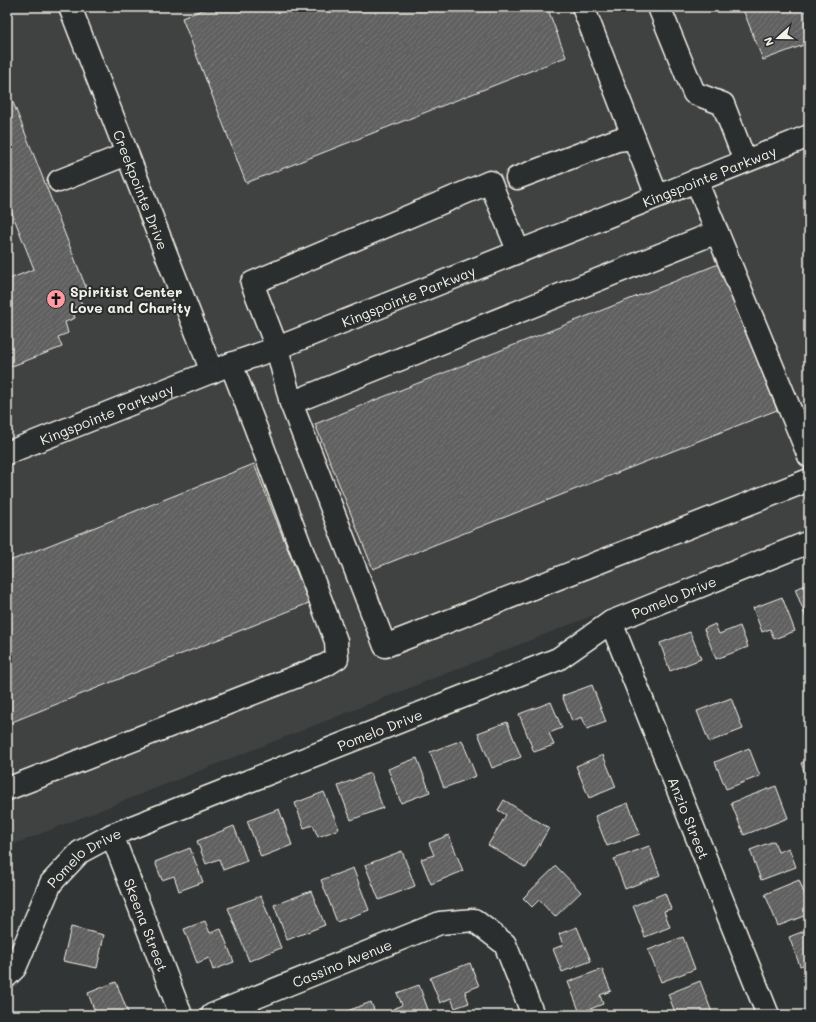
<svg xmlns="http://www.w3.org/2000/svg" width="816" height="1022" font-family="Mali,sans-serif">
  <defs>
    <pattern id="building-hatch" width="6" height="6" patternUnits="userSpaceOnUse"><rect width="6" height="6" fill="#5f605f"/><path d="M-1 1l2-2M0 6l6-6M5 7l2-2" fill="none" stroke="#777776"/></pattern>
  </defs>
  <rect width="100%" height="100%" fill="#323535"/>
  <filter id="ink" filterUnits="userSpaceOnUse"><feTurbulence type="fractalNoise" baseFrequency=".025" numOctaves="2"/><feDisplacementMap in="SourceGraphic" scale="8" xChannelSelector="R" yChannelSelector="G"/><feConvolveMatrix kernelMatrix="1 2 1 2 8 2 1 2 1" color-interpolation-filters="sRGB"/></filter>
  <g filter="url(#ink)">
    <!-- built -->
    <path fill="#404242" d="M7,7H809V530L7,847Z"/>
    <!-- building -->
    <g fill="url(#building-hatch)" stroke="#f4f1e8">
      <path d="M209,7H547L566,57L246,183L182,18Z"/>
      <path d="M742,7H809V43L763,60Z"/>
      <path d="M7,87L87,290L77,294L82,304L72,309L75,318L65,322L68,333L58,337L62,347L7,368V280L34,269L7,200Z"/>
      <path d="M721,263L777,410L373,569L315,424Z"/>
      <path d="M254,464L309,603L7,724V562Z"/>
      <path d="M809,584V625L795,589Z"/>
      <path d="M782,597L795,631L774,639L770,629L762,632L753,608Z"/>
      <path d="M715,624L719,634L740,626L748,647L716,659L704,629Z"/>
      <path d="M690,632L701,659L670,671L660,643Z"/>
      <path d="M592,685L606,722L587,729L582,717L572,721L562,696Z"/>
      <path d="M731,698L743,729L709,742L697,711Z"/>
      <path d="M551,702L562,728L549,733L554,745L534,752L519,714Z"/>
      <path d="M507,722L521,757L492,768L478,733Z"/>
      <path d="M462,740L476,776L444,788L430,752Z"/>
      <path d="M749,748L760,776L726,789L715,762Z"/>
      <path d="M603,755L616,787L589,798L576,766Z"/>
      <path d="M417,758L430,792L401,803L388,769Z"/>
      <path d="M809,760V784L801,763Z"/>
      <path d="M370,773L383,808L351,820L338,786Z"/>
      <path d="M776,786L788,818L744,835L731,803Z"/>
      <path d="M324,792L339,829L318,837L313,825L304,828L295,803Z"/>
      <path d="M504,800L549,828L526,868L488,845L506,815L498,810Z"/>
      <path d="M628,803L640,834L607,846L595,816Z"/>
      <path d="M279,809L292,845L261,857L247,821Z"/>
      <path d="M234,826L247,861L223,870L219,859L206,864L197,841Z"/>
      <path d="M449,835L463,871L431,884L421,859L434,855L429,843Z"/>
      <path d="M774,841L778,852L789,848L796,867L761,880L750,850Z"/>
      <path d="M649,846L660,875L625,889L614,859Z"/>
      <path d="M190,848L203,882L179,891L174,876L162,880L155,862Z"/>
      <path d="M402,851L415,886L379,900L365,865Z"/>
      <path d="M556,866L581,892L555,917L539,900L532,907L523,898Z"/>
      <path d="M353,868L369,910L337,922L321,880Z"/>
      <path d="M799,880L809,906V914L778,926L765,894Z"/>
      <path d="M311,891L325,925L287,940L274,905Z"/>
      <path d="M665,893L671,909L664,911L670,927L645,937L633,906Z"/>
      <path d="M261,896L281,948L249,961L228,908Z"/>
      <path d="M205,921L210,933L221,929L234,962L213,970L209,958L197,963L184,929Z"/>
      <path d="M71,927L104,935L97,968L63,961Z"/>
      <path d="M577,927L591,961L562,972L553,949L563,945L559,934Z"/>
      <path d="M809,929V963L800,966L789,937Z"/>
      <path d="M683,937L695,969L661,982L648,950Z"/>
      <path d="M470,963L479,986L465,991L469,1003L455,1008L451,998L440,1003L430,978Z"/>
      <path d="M602,969L611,991L600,995L603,1004L580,1013L568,982Z"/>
      <path d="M700,981L713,1015H676L668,994Z"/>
      <path d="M116,982L129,1015H96L88,993Z"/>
      <path d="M809,982V993L805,983Z"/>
      <path d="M419,985L430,1015H393L391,1010L402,1005L397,993Z"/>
      <path d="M371,1002L376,1015H337Z"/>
    </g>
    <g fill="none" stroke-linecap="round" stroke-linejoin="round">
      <!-- minor casing -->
      <g stroke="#f4f1e8" stroke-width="25">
        <g id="minor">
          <path id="s1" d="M70,7L212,372"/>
          <path d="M583,7L634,138"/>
          <path d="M659,7L694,93L723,104L745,161"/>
          <path d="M517,178L617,140L634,138L657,196"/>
          <path d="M59,181L127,154"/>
          <path d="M717,232L809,456"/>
          <path d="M518,250L490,182L252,283L277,348L291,403L717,232L696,180"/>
          <path d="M291,403L385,646L809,480"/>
          <path id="s2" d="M7,453L231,364L277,348L809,136"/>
          <path id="s3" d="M611,622L768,1015"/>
          <path d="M7,789L326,665L337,658L336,641L255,426L231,364"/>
          <path id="s4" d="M112,835L181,1015"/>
          <path id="s5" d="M7,976L15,968L51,883L80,852L112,835L558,659L611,622L809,542"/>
          <path id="s6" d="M212,1015L440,923L474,920L505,944L533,1015"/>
        </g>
      </g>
      <!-- minor -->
      <use href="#minor" stroke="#2a2d2e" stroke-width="22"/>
    </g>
  </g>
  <!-- icons -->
  <defs>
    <g id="church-disc" transform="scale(1)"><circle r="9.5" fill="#ff9aa2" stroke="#2a2d2e"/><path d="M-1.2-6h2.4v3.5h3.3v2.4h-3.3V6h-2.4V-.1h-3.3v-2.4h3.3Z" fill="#111"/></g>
  </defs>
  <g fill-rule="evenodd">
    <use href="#church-disc" x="56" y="299"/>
  </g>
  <g text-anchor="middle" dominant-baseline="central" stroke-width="4" stroke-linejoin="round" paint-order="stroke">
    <!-- street labels -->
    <g font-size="14" fill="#f4f1e8" stroke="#2a2d2e">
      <text stroke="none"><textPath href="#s2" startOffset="755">Kingspointe Parkway</textPath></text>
      <text stroke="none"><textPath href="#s1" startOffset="196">Creekpointe Drive</textPath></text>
      <text stroke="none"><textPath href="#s2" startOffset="431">Kingspointe Parkway</textPath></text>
      <text stroke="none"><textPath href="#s2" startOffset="107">Kingspointe Parkway</textPath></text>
      <text stroke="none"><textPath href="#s5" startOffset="794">Pomelo Drive</textPath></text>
      <text stroke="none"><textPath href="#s5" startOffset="470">Pomelo Drive</textPath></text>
      <text stroke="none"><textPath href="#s3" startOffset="211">Anzio Street</textPath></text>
      <text stroke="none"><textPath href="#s5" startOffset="146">Pomelo Drive</textPath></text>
      <text stroke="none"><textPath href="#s4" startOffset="96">Skeena Street</textPath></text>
      <text stroke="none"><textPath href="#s6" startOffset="140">Cassino Avenue</textPath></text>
    </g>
    <!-- poi labels -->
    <g font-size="14" font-weight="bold" fill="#f4f1e8" stroke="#2a2d2e" text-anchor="start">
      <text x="70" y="291">Spiritist Center<tspan x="70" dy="16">Love and Charity</tspan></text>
    </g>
  </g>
  <!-- margin -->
  <rect width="816" height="1022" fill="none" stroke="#2a2d2e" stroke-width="24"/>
  <rect x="12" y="12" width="792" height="998" fill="none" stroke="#f4f1e8" stroke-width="1.5" filter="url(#ink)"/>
  <!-- north arrow -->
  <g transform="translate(778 38) rotate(249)" stroke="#2a2d2e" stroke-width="3" paint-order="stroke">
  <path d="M0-3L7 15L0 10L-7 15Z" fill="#f4f1e8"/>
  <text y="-6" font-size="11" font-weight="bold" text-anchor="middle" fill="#f4f1e8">N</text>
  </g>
</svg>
